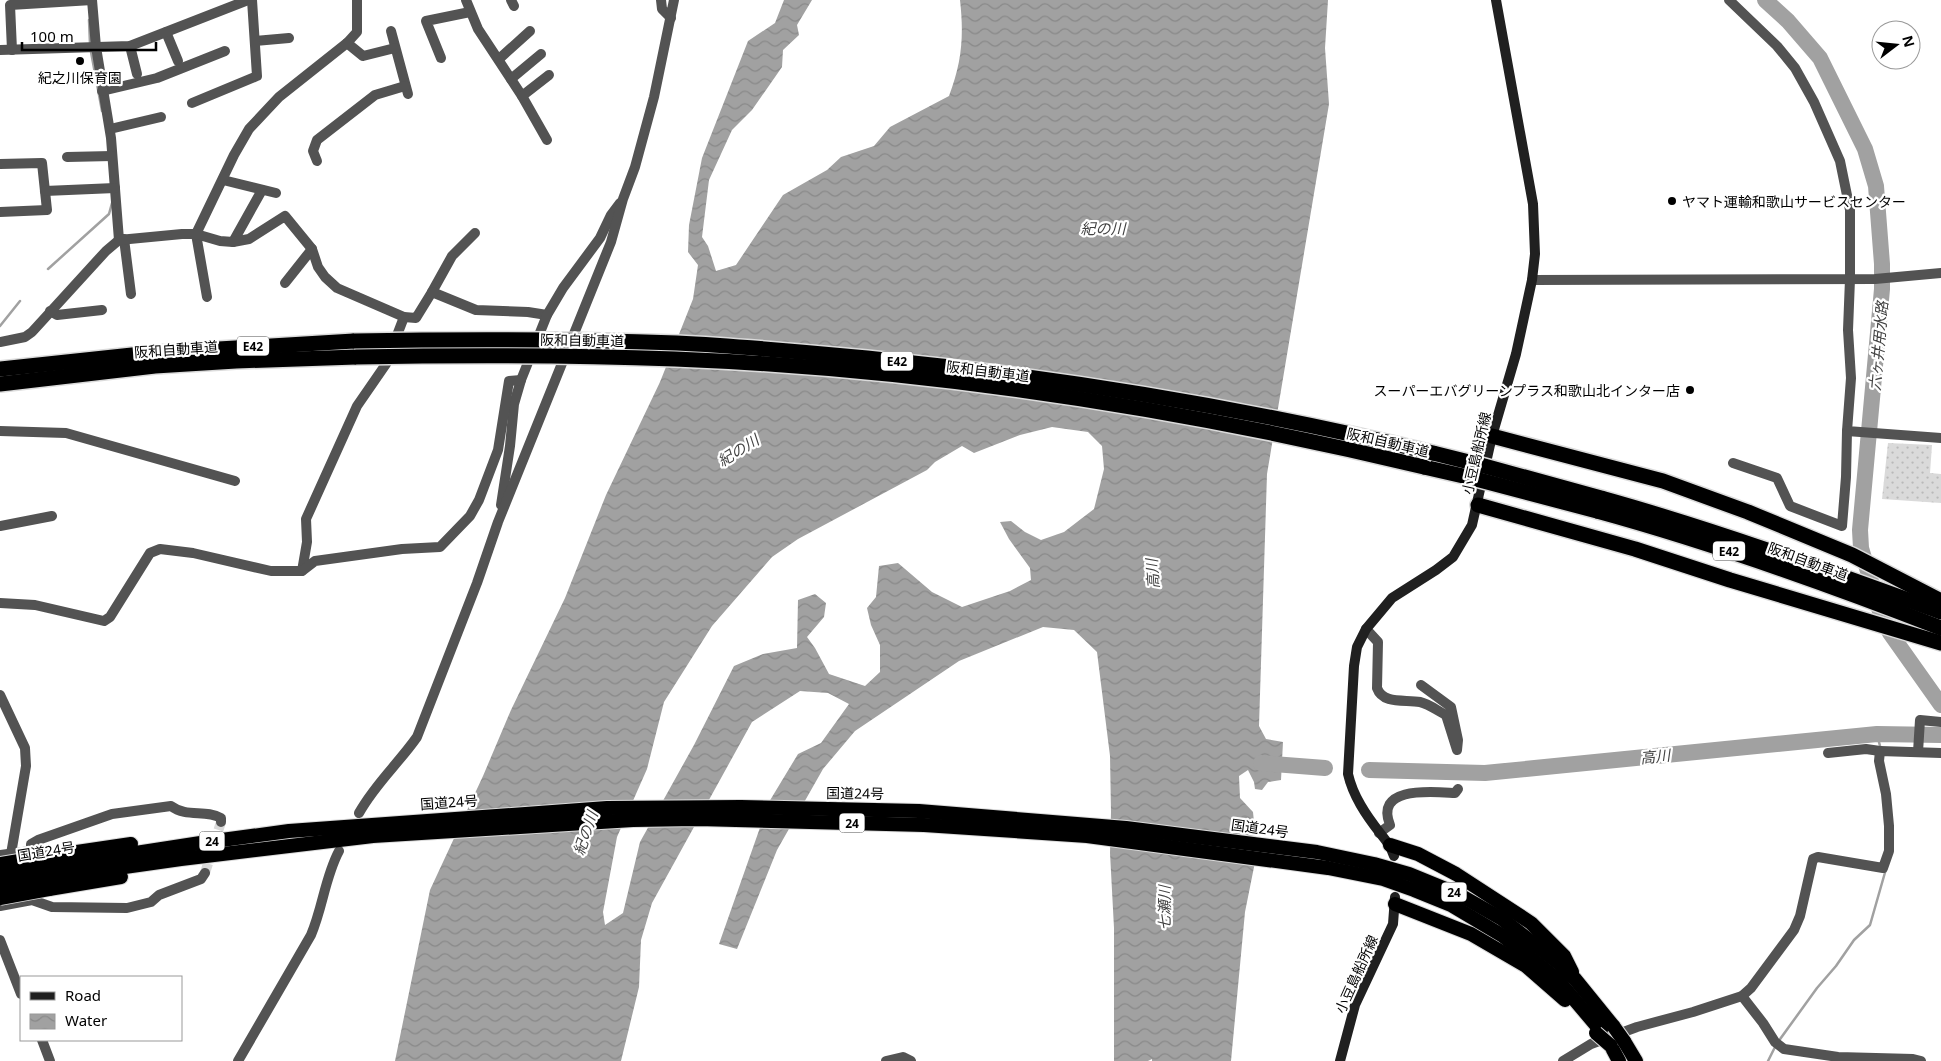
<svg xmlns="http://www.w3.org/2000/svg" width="1941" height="1061" font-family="'Noto Sans','Noto Sans JP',sans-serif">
  <defs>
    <pattern id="park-dots" width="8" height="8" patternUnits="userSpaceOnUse" patternTransform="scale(1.25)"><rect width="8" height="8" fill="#dadada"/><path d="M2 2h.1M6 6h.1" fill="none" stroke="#b9b9b9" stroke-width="1.8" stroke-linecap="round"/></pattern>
    <pattern id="water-waves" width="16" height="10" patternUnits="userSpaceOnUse" patternTransform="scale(1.25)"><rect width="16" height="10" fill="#a1a1a1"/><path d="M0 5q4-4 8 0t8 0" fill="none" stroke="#898989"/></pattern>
  </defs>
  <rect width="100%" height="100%" fill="#fff"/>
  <!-- park -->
  <path fill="url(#park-dots)" d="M1888,443L1932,445L1930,473L1941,474V503L1882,499Z"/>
  <!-- water -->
  <path fill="url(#water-waves)" fill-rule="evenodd" d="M784,0H812L797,25L799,35L783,50L782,67L752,110L732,130L709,180L702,237L708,246L716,271L736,265L783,195L827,170L841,157L874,146L890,127L949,96C962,62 964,36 960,0H1328L1325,48L1329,104L1267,474L1259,726L1266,739L1283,742L1281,780L1268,782L1262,790L1255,789L1254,782L1248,770L1239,776L1240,798L1253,812L1257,852L1245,912L1231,1061H1152V1059L1148,1061H1114V928L1110,853L1111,812L1110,756L1097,652L1074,630L1043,627L959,661L855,731L823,769L777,850L737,949L719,944L769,802L798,754L821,743L849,704L828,693L800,691L752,722L652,903L641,940L639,987L621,1061H395L430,890L483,776L511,710L565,598L606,495L660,382L693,299L698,265L688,252L689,225L702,158L748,41L775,23ZM1052,427L1088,432L1102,446L1104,469L1094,509L1064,532L1041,540L1025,532L1011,521L1000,522L1009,539L1030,568L1031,580L1010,591L962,607L932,592L898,563L879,566L876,597L867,608L871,625L880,645V672L865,686L829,674L815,648L807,637L824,617L826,603L815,594L798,600L797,648L763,654L734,666L694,745L640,842L623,913L605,925L603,912L617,837L647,769L664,702L712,626L772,557L798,539L927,470L935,462L962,446L974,453L1020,435Z"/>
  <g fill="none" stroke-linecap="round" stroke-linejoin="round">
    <!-- stream -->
    <g stroke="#a1a1a1" stroke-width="2.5">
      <path d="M89,20L90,44"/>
      <path d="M91,52L102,111"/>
      <path d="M48,269L109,214L112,203"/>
      <path d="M0,326L20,301"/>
      <path d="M1877,734L1880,746"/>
      <path d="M1778,1042L1817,988L1836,966L1854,940L1870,925L1886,869"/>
      <path d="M1768,1061L1775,1047"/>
    </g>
    <!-- river -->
    <g stroke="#a1a1a1" stroke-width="16">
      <path d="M1765,0L1788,21L1820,58L1865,149L1876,186L1882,264V289L1860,530L1861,548L1881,615L1890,633L1941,705"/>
      <path d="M1261,763L1325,768"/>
      <path d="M1369,770L1485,773L1857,736L1877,734L1941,735"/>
    </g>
    <!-- minor-tunnel -->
    <path stroke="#d9d9d9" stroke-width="10" stroke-dasharray="10 5" stroke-linecap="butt" d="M205,873L221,822"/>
    <!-- trunk casing -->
    <g stroke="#dbdbdb" stroke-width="16">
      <g id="trunk">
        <path d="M1390,845L1418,854L1456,874L1531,923L1564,956L1572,972"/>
        <path d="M43,857L131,844"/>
        <path d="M45,867L207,842L289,831L607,808L741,807L919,811L1126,828L1317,852L1374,864L1409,874L1458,894L1502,919L1561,965L1575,979L1614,1027"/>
        <path d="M47,878L181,859L373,836L633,820L698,819L924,825L1087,836L1328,868L1383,879L1414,890L1451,905L1503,936L1557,979L1601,1031"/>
        <path d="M49,889L121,877"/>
        <path d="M1395,904L1471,934L1526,966L1565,1000"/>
        <path d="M1624,1041L1636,1061"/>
        <path d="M1611,1046L1619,1061"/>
      </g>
    </g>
    <!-- motorway casing -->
    <g stroke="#dbdbdb" stroke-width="18">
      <g id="motorway">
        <path d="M0,369L151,353L354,341"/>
        <path d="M0,384L155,366L236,361L356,357"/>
        <path d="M1492,436L1663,481L1748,512L1852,555L1941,601"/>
        <path d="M1433,453L1477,464"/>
        <path d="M1424,467L1472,478"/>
        <path d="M1601,498C1716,530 1828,571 1941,612"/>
        <path d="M1478,505L1635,549L1730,580L1941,643"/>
        <path d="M1597,511C1714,543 1828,584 1941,628"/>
      </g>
    </g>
    <!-- minor -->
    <g stroke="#535353" stroke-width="10">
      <path d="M92,0L96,47L111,138L119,240"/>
      <path d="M466,0L478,29L522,96L547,140"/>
      <path d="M511,0L514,6"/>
      <path d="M661,0L662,9L671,18"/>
      <path d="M1729,0L1777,46L1795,68L1814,102L1840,161L1850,210V279L1848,330L1851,378L1847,431L1941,438"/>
      <path d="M391,31L408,94"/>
      <path d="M166,32L178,61"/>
      <path d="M255,41L289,38"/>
      <path d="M347,43L363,56L395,48"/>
      <path d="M130,46L137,74"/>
      <path d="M0,50L130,46L248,0"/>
      <path d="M12,50L10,5L92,0"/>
      <path d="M441,58L426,21L470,12"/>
      <path d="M499,59L530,31"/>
      <path d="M511,79L541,54"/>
      <path d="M102,91L157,78L225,51"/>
      <path d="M522,96L549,75"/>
      <path d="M192,103L257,76L252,0"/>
      <path d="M110,129L161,117"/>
      <path d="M67,157L112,156"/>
      <path d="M317,161L313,151L317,140L375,95L405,86"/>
      <path d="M0,164L42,163L47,210L0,212"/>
      <path d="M223,180L276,193"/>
      <path d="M45,191L115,188"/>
      <path d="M124,239L131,294"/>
      <path d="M233,242L262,190"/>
      <path d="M285,283L312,249"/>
      <path d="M432,292L452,256L475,233"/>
      <path d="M207,297L196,234L234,155L249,129L279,97L347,43L357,32V0"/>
      <path d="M50,311L57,315L102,310"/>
      <path d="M0,342L25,337L32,332L106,251L119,240L182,234H196L220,241L233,242L249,239L285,216L312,249L318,267L325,277L337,288L404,317L416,318L432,292L476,310L528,312L547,315"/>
      <path d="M0,431L66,433L235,481"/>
      <path d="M1733,463L1777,478L1790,506L1842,526L1846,477L1847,431"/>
      <path d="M501,505L510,446L514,404L521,380L547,315L563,288L600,238L611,215L620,203"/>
      <path d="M0,526L52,516"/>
      <path d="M302,571L307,542L306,519L357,406L386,364L404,317"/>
      <path d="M0,603L35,605L104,621L110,617L150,553L160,549L193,553L271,571H302L315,561L402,549L440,547L470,516L479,500L498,450L509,381L521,380"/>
      <path d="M1366,629L1378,642L1377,688C1383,705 1406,699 1420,702C1429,704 1438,711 1446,715L1457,750L1458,740L1451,707L1421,685"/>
      <path d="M0,695L25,748L26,766L11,854"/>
      <path d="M1918,752L1920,720L1941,722"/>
      <path d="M1828,753L1866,749L1880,751"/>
      <path d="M359,813C375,784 398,764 417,737L477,583L498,522L611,242L623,199L635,167L654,97L674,0"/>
      <path d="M1379,833L1390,825C1374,785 1434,792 1455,793L1458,789"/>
      <path d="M0,855L30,851"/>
      <path d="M31,865V844L38,840L112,814L171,806C187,818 205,809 221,818V822"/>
      <path d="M0,906L32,900L52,907L127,908L151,902L159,895L201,879L205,873"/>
      <path d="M0,940L21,994"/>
      <path d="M1742,996L1763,1023L1775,1042L1784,1049L1838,1057L1913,1059L1921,1061"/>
      <path d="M42,1040L50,1061"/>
      <path d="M238,1061L311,935C323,907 325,877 339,851"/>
      <path d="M886,1061L903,1057L911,1061"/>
      <path d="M1563,1061L1591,1044L1637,1027L1693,1012L1742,996L1751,988L1794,930L1800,916L1813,859L1818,857L1883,868L1889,851V826L1886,794L1879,761L1880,751L1941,753"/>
    </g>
    <!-- tertiary -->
    <path stroke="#535353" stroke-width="10" d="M1532,280L1875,279L1941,273"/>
    <!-- secondary -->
    <g stroke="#202020" stroke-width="10">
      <path d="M1394,856C1390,845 1387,842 1380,833C1366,815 1353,796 1348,774L1354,666L1357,647L1366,629L1392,598L1436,570L1453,557L1472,525L1492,436L1516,354L1532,280L1535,254L1533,204L1496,0"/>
      <path d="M1340,1061L1355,1005L1393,924L1395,897"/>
    </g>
    <!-- trunk -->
    <use href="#trunk" stroke="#000" stroke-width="14"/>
    <!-- motorway -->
    <use href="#motorway" stroke="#000" stroke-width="15"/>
    <!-- trunk-bridge casing -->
    <g stroke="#dbdbdb" stroke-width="16" stroke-linecap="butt">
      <g id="trunk-bridge">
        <path d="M0,864L43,857"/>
        <path d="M0,875L45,867"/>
        <path d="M0,886L47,878"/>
        <path d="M0,898L49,889"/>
        <path d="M1614,1027L1624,1041"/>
        <path d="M1596,1033L1611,1046"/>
      </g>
    </g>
    <!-- motorway-bridge casing -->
    <g stroke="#dbdbdb" stroke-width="18" stroke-linecap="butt">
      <g id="motorway-bridge">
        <path d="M354,341C462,339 569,339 677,343C740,346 804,352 867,358C1058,377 1247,408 1433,453"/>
        <path d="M356,357C462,355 568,355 675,359C927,369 1179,408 1424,467"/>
        <path d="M1477,464L1601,498"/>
        <path d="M1472,478L1597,511"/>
      </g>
    </g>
    <!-- trunk-bridge -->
    <use href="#trunk-bridge" stroke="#000" stroke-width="14"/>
    <!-- motorway-bridge -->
    <use href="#motorway-bridge" stroke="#000" stroke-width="15"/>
  </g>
  <!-- markers -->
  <g fill="#000" stroke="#fff" stroke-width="2">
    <circle cx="80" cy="61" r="5"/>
    <circle cx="1672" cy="201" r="5"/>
    <circle cx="1690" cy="390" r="5"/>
  </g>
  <g text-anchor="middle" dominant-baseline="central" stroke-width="4.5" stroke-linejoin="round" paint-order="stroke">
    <!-- shield labels -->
    <g fill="#fff" stroke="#4c4c4c" stroke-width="1">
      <rect x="237" y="336.5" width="32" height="19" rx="4"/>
      <rect x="881" y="351.5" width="32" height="19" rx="4"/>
      <rect x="1713" y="541.5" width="32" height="19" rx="4"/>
      <rect x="839.5" y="813.5" width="25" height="19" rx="4"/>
      <rect x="199.5" y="831.5" width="25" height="19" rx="4"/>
      <rect x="1441.5" y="882.5" width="25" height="19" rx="4"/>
    </g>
    <g font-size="12" font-weight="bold" fill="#000">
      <text x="253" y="346">E42</text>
      <text x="897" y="361">E42</text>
      <text x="1729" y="551">E42</text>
      <text x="852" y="823">24</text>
      <text x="212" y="841">24</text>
      <text x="1454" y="892">24</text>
    </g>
    <!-- poi labels -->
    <g font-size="14" fill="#000" stroke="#fff">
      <text x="80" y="77">紀之川保育園</text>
      <text x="1682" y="201" text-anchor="start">ヤマト運輸和歌山サービスセンター</text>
      <text x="1680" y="390" text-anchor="end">スーパーエバグリーンプラス和歌山北インター店</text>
    </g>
    <!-- street labels -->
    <g font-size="14" fill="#000" stroke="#fff">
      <text transform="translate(582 340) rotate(1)">阪和自動車道</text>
      <text transform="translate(176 349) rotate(-4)">阪和自動車道</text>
      <text transform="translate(988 371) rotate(7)">阪和自動車道</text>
      <text transform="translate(1388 442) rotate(13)">阪和自動車道</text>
      <text transform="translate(1476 453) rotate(-77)">小豆島船所線</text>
      <text transform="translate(1808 561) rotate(20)">阪和自動車道</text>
      <text transform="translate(855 793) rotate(1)">国道24号</text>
      <text transform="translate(449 802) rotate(-4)">国道24号</text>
      <text transform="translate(1260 828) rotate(8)">国道24号</text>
      <text transform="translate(46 851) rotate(-9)">国道24号</text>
      <text transform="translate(1356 974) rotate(-66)">小豆島船所線</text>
    </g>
    <!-- water labels -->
    <g font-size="15" font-style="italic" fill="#424242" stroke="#fff">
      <text x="1103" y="228">紀の川</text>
      <text transform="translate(1878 346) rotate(-85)">六ヶ井用水路</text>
      <text transform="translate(738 450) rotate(-32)">紀の川</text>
      <text transform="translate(1152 574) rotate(-94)">高川</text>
      <text transform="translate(1655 756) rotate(-6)">高川</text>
      <text transform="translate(585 833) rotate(-71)">紀の川</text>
      <text transform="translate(1164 908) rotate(-90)">七瀬川</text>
    </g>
  </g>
  <!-- legend -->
  <rect x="20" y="976" width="162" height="65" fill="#ffffff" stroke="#999999"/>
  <rect x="30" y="992" width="25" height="8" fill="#202020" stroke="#999999"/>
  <text x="65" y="1001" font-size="15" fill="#000000">Road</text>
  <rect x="30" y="1014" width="25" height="15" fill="url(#water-waves)" stroke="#999999"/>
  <text x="65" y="1026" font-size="15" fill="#000000">Water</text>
  <!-- north arrow -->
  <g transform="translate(1896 45) rotate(74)"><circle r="24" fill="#ffffff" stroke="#999999"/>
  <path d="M0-4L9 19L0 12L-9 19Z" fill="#000000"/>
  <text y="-8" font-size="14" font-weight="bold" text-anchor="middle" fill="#000000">N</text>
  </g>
  <!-- scale -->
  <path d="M22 42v8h134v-8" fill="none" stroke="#000000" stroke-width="2.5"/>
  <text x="30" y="42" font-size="15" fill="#000000" stroke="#ffffff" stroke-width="4" paint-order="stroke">100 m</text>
</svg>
